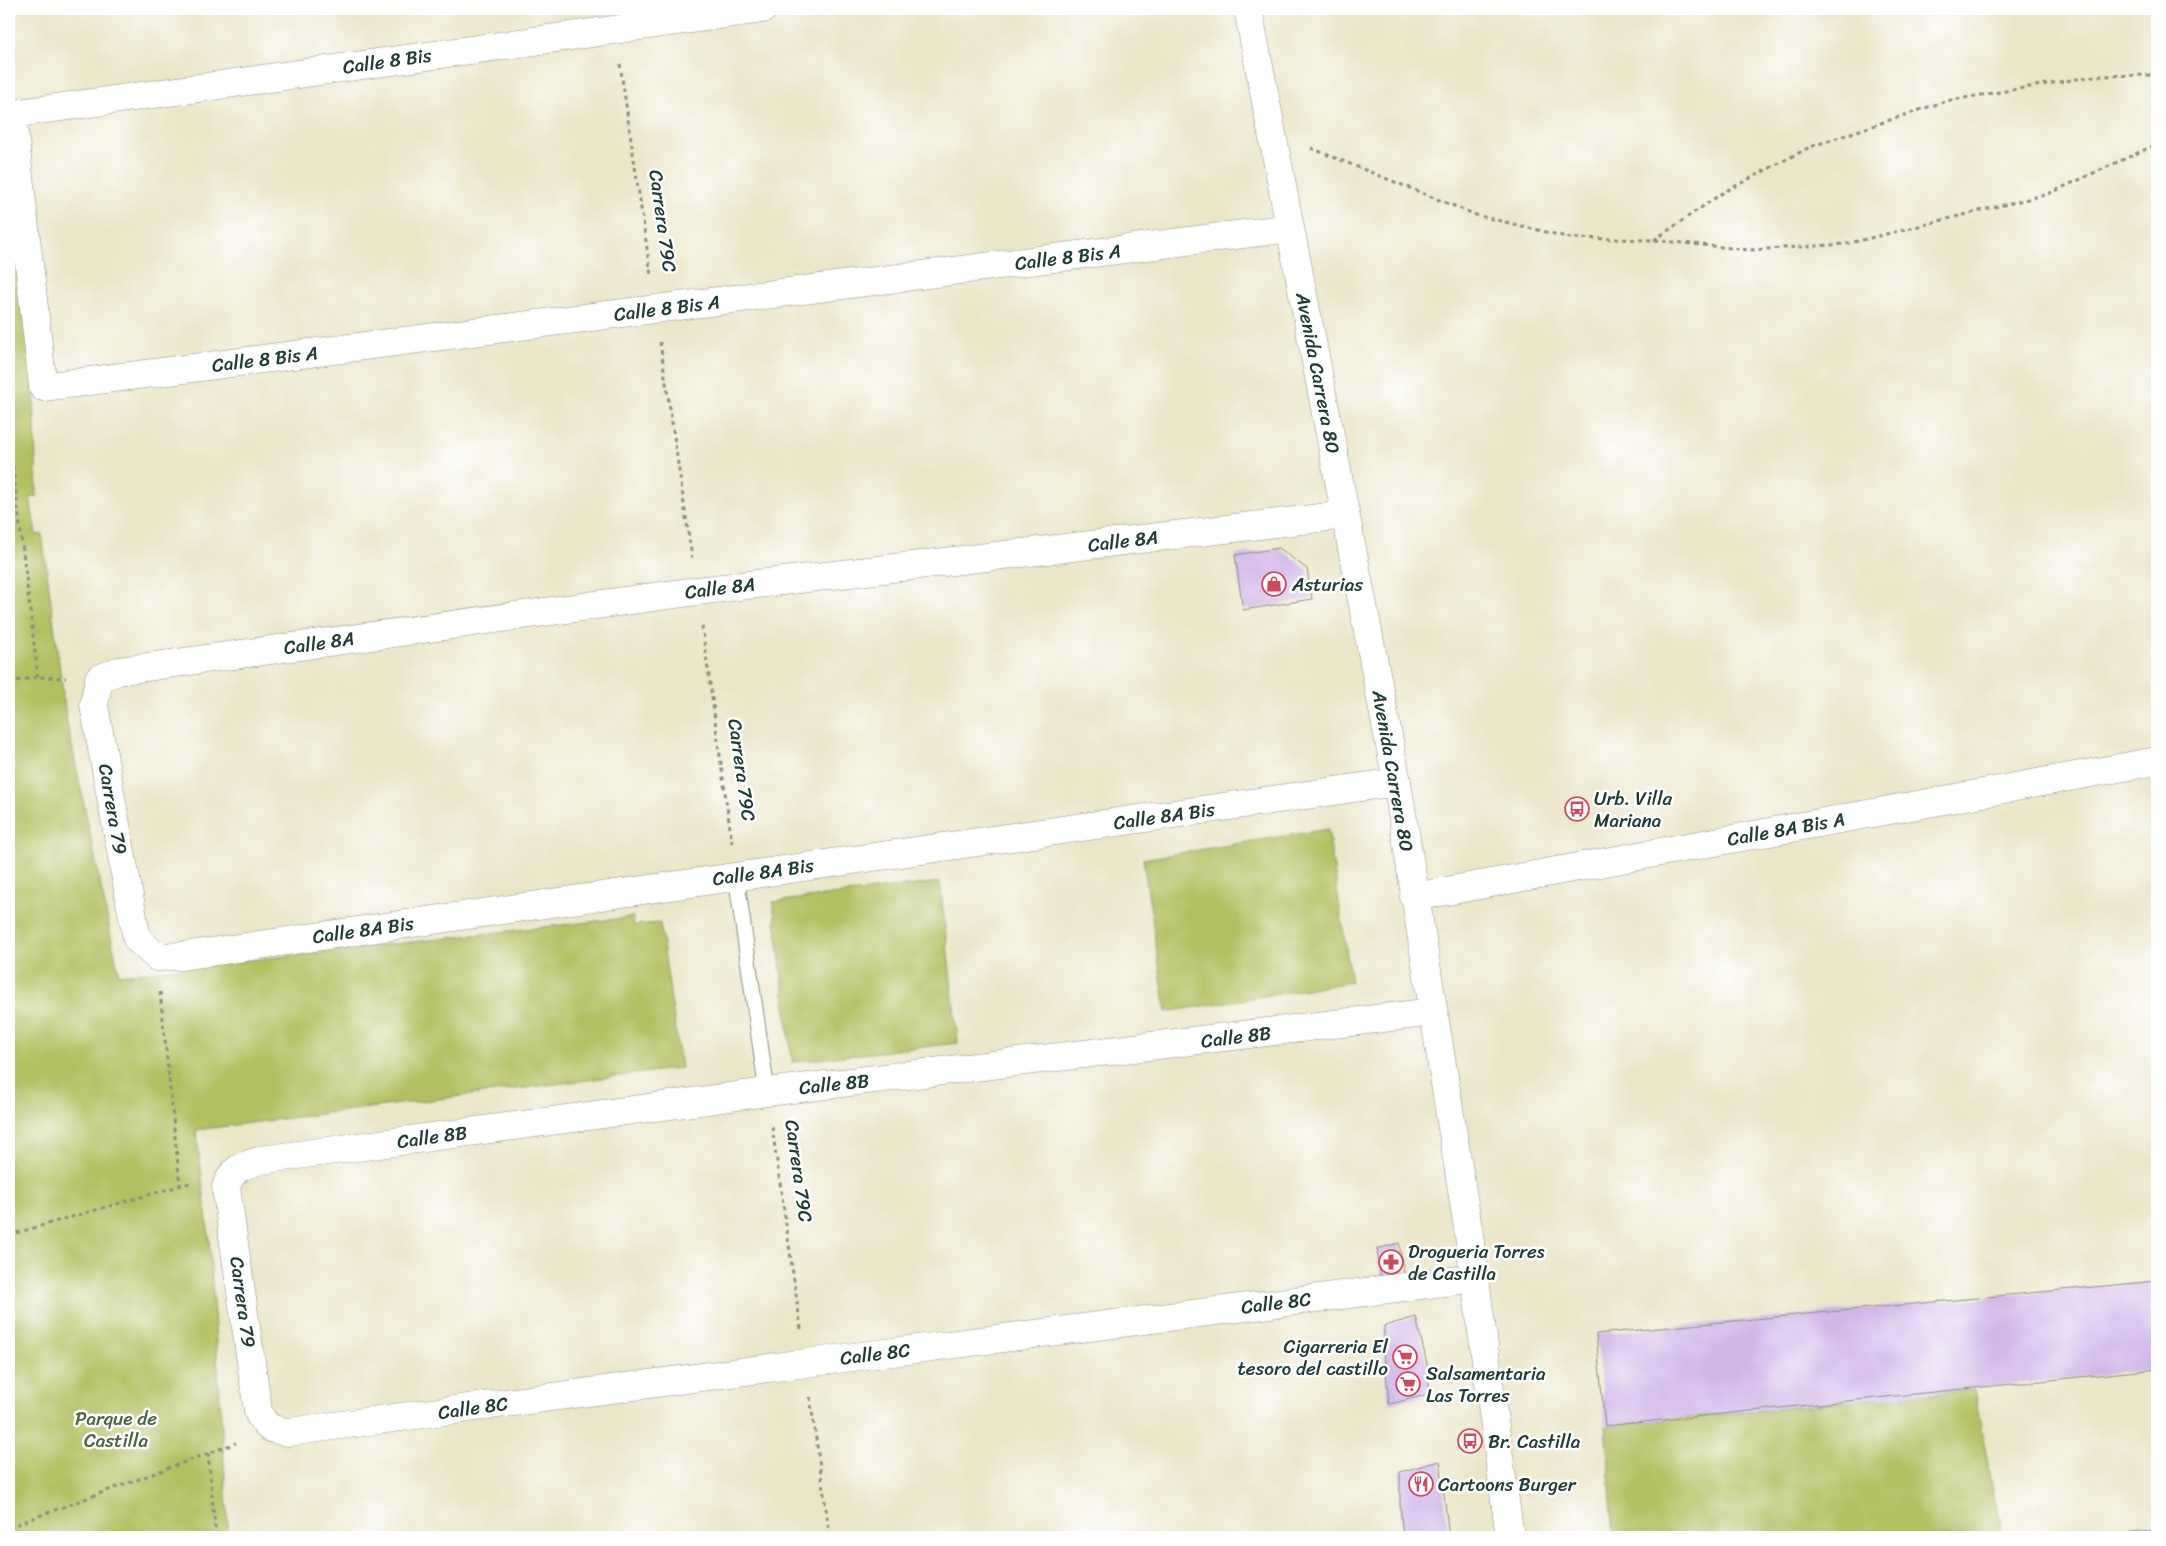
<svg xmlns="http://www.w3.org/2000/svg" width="2166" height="1546" font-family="Sriracha,sans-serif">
  <rect width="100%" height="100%" fill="#fff"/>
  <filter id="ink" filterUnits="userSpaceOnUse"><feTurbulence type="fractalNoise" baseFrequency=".02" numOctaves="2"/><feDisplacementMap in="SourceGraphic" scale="10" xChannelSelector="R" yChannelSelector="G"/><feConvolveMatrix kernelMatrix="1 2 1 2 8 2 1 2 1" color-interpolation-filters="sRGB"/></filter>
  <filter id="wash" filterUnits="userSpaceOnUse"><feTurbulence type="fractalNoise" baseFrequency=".0096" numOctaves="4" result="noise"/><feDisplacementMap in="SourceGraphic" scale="20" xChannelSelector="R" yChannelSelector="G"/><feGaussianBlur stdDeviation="1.12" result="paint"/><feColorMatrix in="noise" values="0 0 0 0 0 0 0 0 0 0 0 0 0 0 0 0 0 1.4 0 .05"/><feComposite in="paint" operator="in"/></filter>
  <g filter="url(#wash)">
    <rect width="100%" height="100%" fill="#ebe6c8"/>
    <!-- green -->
    <g fill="#b3c062" stroke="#697e4b">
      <path d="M9,165L34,396L37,496L30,497L36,535L42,534L66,717L119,975L633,917V925L660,923L681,1068L196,1130L209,1237L229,1537H9Z"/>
      <path d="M1328,829L1351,982L1166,1012L1143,859Z"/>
      <path d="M940,882L958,1043L792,1062L773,902Z"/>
      <path d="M1974,1389L2002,1537H1614L1605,1426Z"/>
    </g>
    <g id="blocks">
      <!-- building -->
      <g fill="#d1b6e9">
        <path d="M1279,548L1307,569L1312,599L1243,610L1235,555Z"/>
        <path d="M1399,1243L1404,1275L1381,1280L1377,1249Z"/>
        <path d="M2157,1281V1369L1605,1426L1596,1334Z"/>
        <path d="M1416,1317L1427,1364L1430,1394L1389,1404L1384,1351V1326Z"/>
        <path d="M1440,1461L1449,1537H1403L1400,1504V1472Z"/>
        <path d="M2157,1530V1537H2107V1536Z"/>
      </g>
    </g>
  </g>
  <g filter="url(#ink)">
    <use href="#blocks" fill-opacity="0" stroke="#85927e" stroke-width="1"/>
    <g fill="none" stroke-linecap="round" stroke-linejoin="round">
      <!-- lane casing -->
      <g stroke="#85927e" stroke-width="17">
        <path id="lane" d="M736,876L767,1092"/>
      </g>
      <!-- street casing -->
      <g stroke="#85927e" stroke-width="29">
        <g id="street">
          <path d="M763,9L12,114L43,387L1290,228"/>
          <path d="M1345,515L697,591L118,671L99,679L94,705L137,939L157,957L182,956L1397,782"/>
          <path d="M1433,1012L767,1092L261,1160C242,1166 233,1167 226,1187L258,1411C265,1428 271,1430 289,1432L806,1363L1475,1278"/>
        </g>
      </g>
      <!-- secondary casing -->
      <g stroke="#85927e" stroke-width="29">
        <g id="secondary">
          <path d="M1248,9L1397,782L1468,1228L1510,1537"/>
          <path d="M1414,897L2157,761"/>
        </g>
      </g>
      <!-- path -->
      <g stroke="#85927e" stroke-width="3" stroke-dasharray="4 4" stroke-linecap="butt">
        <path d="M620,64L651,276"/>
        <path d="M1311,148L1476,215L1571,238L1654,240L1750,250L1846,244L2048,194L2157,144"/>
        <path d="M1654,240L1724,192L1810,147L1946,101L2095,76L2157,75"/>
        <path d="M660,342L692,558"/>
        <path d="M9,435L38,677"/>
        <path d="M702,626L732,843"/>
        <path d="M9,682L38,677L66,678"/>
        <path d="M160,992L180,1185"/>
        <path d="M772,1127L801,1329"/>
        <path d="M9,1235L193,1182"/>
        <path d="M810,1397L830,1537"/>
        <path d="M208,1453L216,1537"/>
        <path d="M9,1527L236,1443"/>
      </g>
      <!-- lane -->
      <use href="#lane" stroke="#fff" stroke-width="15"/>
      <!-- street -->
      <use href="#street" stroke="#fff" stroke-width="28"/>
      <!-- secondary -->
      <use href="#secondary" stroke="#fff" stroke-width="28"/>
    </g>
  </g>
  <!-- icons -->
  <defs>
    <g id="shop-ring" transform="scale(1.25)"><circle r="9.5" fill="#fff" stroke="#d1495b" stroke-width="1.5"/><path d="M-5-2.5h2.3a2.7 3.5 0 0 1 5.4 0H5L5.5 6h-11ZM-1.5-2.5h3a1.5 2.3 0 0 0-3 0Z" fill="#d1495b"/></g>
    <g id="bus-ring" transform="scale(1.25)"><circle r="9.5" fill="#fff" stroke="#d1495b" stroke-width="1.5"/><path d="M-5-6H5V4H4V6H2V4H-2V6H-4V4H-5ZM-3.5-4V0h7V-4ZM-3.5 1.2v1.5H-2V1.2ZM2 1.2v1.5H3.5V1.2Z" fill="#d1495b"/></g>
    <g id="pharmacy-ring" transform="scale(1.25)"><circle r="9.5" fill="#fff" stroke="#d1495b" stroke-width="1.5"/><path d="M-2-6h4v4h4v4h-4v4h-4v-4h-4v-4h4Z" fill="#d1495b"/></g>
    <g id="supermarket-ring" transform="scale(1.25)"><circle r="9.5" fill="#fff" stroke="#d1495b" stroke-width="1.5"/><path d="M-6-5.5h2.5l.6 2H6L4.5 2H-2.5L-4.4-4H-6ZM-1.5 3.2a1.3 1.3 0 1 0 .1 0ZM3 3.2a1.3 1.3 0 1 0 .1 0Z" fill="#d1495b"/></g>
    <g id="restaurant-ring" transform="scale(1.25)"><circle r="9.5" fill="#fff" stroke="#d1495b" stroke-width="1.5"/><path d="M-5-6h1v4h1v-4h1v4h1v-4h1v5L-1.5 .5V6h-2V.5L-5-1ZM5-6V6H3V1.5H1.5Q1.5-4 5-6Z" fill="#d1495b"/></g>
  </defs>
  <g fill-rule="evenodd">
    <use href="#shop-ring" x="1274" y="584"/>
    <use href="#bus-ring" x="1577" y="809"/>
    <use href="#pharmacy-ring" x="1391" y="1262"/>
    <use href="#supermarket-ring" x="1405" y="1357"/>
    <use href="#supermarket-ring" x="1408" y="1384"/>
    <use href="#bus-ring" x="1470" y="1441"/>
    <use href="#restaurant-ring" x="1421" y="1484"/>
  </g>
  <g text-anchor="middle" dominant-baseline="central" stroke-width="5" stroke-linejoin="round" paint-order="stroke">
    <!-- street labels -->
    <g font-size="19" fill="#1f3d34" stroke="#fff">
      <text transform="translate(387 61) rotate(-8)">Calle 8 Bis</text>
      <text transform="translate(663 221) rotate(82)">Carrera 79C</text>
      <text transform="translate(1068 257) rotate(-7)">Calle 8 Bis A</text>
      <text transform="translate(667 308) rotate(-7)">Calle 8 Bis A</text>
      <text transform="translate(265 359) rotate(-7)">Calle 8 Bis A</text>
      <text transform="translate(1318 373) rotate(79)">Avenida Carrera 80</text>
      <text transform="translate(1123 541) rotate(-7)">Calle 8A</text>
      <text transform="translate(720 588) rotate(-7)">Calle 8A</text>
      <text transform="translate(319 643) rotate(-8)">Calle 8A</text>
      <text transform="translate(742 770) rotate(82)">Carrera 79C</text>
      <text transform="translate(1393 771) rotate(80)">Avenida Carrera 80</text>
      <text transform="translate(113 809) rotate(80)">Carrera 79</text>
      <text transform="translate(1164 816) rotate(-8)">Calle 8A Bis</text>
      <text transform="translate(1786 829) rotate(-10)">Calle 8A Bis A</text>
      <text transform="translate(763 872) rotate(-8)">Calle 8A Bis</text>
      <text transform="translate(363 930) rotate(-8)">Calle 8A Bis</text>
      <text transform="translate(1236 1037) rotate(-7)">Calle 8B</text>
      <text transform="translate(834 1084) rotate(-6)">Calle 8B</text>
      <text transform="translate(432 1137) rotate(-8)">Calle 8B</text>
      <text transform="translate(799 1171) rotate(82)">Carrera 79C</text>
      <text transform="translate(243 1302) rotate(82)">Carrera 79</text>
      <text transform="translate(1276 1303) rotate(-7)">Calle 8C</text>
      <text transform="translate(875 1354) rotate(-7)">Calle 8C</text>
      <text transform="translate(473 1408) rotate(-8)">Calle 8C</text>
    </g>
    <!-- poi labels -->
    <g font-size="19" fill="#1f3d34" stroke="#fff" text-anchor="start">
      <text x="1292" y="584">Asturias</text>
      <text x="1594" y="798">Urb. Villa<tspan x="1594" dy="22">Mariana</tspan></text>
      <text x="1408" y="1251">Drogueria Torres<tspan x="1408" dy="22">de Castilla</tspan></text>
      <text x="1388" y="1346" text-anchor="end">Cigarreria El<tspan x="1388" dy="22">tesoro del castillo</tspan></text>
      <text x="1426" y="1373">Salsamentaria<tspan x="1426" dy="22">Las Torres</tspan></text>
      <text x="1488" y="1441">Br. Castilla</text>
      <text x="1438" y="1484">Cartoons Burger</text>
    </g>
    <!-- park labels -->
    <g font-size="19" fill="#4b6442" stroke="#fff">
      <text x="116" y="1418">Parque de<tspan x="116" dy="22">Castilla</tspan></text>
    </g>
  </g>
  <!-- margin -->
  <rect width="2166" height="1546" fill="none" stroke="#fff" stroke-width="30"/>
</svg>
